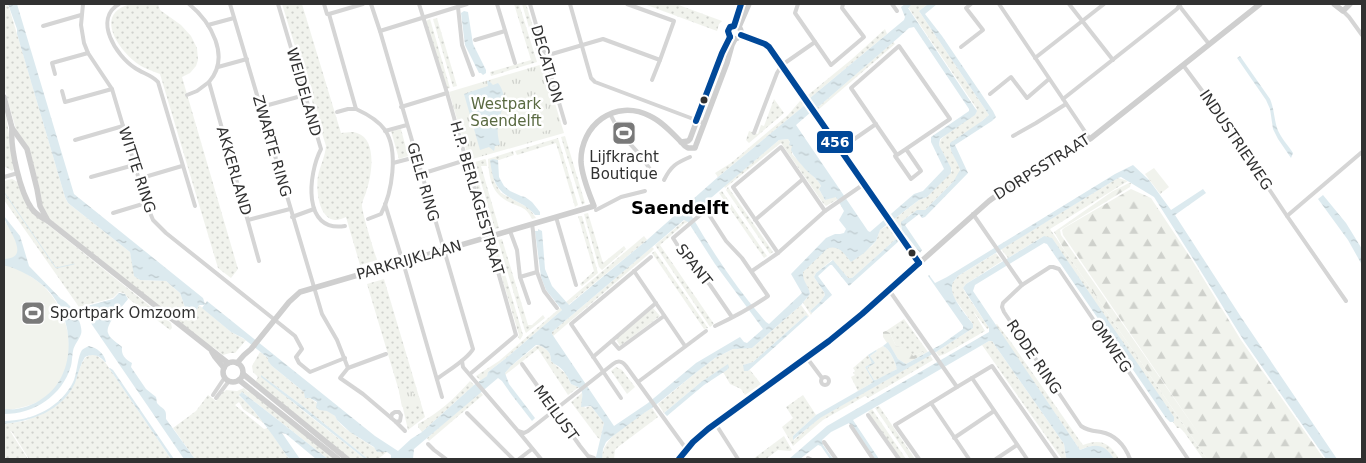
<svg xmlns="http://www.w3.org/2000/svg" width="1366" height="463" font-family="'DejaVu Sans',sans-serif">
  <defs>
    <pattern id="grass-dots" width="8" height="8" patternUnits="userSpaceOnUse" patternTransform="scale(1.25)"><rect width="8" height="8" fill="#f1f3ed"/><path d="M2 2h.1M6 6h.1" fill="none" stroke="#cfd1cc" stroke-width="1.8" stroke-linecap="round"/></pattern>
    <pattern id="forest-firs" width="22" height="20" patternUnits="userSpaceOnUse" patternTransform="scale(1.25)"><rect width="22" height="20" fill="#f1f3ed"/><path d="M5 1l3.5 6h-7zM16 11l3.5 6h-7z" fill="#cfd1cc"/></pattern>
    <pattern id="park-tufts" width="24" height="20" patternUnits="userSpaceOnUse" patternTransform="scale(1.25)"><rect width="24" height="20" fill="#f1f3ed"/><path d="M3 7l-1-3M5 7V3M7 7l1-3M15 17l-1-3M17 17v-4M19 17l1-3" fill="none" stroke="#cfd1cc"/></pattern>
    <pattern id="water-ripples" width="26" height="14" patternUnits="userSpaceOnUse" patternTransform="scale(1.25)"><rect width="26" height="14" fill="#dceaef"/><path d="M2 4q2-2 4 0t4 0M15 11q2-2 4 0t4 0" fill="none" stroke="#bdc9cd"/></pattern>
  </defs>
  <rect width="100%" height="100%" fill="#fff"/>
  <!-- grass -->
  <g fill="url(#grass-dots)">
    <path d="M4,4H8C13,21 18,37 23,54L65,197L68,203L130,252L135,276L140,280L166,281L180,293L187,313L195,314L199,305L231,332L246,340L235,353H230L223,355L213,347L212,348L52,221L46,215L42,206L33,167L17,133L4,87Z"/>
    <path d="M131,4H158L160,10L181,25L191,36L197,48L198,60L196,66L190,73L182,77L238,269L231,278L218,268L160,74C153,71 145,69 138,64C118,50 93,13 131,4Z"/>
    <path d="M282,4H302L341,133C346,133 352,131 357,133C377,139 372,174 367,189C366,194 363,199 362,204C361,210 374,251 377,260L360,265L346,217C343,218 339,220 335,220C318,218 316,189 318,176C320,166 325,157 326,146Z"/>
    <path d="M514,4H519L537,62L491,76L490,72L531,60Z"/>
    <path d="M522,4H526L543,60L539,61Z"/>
    <path d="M644,4H676L722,21L719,24L717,31Z"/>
    <path d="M912,4H928L919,11L989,115L950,148L959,164L960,173L953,182L925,210C914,210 904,217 901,227L902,230V233L893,220L919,200L927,197L952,171L939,145L941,139L977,109L908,7Z"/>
    <path d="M437,18L457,86L453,87L433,19Z"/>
    <path d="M430,19L450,88L446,89L426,21Z"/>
    <path d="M885,29L887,34L810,98L808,95L852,59Z"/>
    <path d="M893,42L895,44L818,110L817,108Z"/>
    <path d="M774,99L784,113L749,143L746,140L749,131L758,134L761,125L764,126Z"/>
    <path d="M802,100L805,105L718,177L715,173L731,163L770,130L788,115L800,101Z"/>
    <path d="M4,108L7,121L14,169L12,171L4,166Z"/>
    <path d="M401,129L408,156L399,159L391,131Z"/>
    <path d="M565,136L585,203L582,205L561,137Z"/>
    <path d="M558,138L578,205L575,207L556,143L517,155L515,151Z"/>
    <path d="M788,139L792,146V154L805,168L819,182L821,186L819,189L825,200L836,196L838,199L826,206L823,203L781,143L725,188L724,186L779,140Z"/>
    <path d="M513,151L514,155L499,160H495L494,181L501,193L529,208L536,218L532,219C526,207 522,208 511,203C491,194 489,178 488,159Z"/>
    <path d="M485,159L486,160L487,166H481L499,228L495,229L475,162Z"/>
    <path d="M473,163L493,231L488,232L469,164Z"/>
    <path d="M1118,178L1128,181L1050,229L1207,459H1203L1184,432L1180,428H1177L1173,422L1174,421L1044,236L1008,258L1001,249Z"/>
    <path d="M12,179L18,182L32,212L171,323L172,328L170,330L129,299L124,293L119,292L113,298L79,307L4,200V181Z"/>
    <path d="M728,187L773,252L770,254L726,190Z"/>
    <path d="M722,191L767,256L764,258L719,193Z"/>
    <path d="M588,213L603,263L624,246L626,249L602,270L599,267L584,214Z"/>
    <path d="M578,216H582L598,273L582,286L580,284L594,271Z"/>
    <path d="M685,220L688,222L685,223L660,245L714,324L710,327L655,245Z"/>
    <path d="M888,225L897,238L852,278H848L832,260L816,273L814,277L824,292L825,295L820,302L810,311L812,313L811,315L803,303L810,294C809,287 800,280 803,272C804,268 825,249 829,247C832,246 835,246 837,247C843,250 847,257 851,261L872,246L876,241L880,230Z"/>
    <path d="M644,236L647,240L568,305L566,302Z"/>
    <path d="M502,239L528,325H532L543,315L545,318L526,333L525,331L498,240Z"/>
    <path d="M495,240L523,335L520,340L518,337L519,335L491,241Z"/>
    <path d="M652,247L654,249L650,253L552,337V332Z"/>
    <path d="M655,251L708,328L704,329L652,253Z"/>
    <path d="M996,253L1002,261L966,284L963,288L965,292L989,328L987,329L973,311L985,331L945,354L939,356L936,352L973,328V324L954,298L951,288L952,283L958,276Z"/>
    <path d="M384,279L425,417L408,430L399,391L367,284Z"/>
    <path d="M801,305L809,316L808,317L806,315L753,362L743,365L748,371L750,370L761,384L745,395L741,389L730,384L723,372L727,370L728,365L701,382L664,413L658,404L699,370L715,358L735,348H752Z"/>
    <path d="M561,307L562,310L505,359L488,372L487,376L481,381L476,376L499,361Z"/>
    <path d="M653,308L660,316L620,346L616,339Z"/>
    <path d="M904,319L928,352L924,354L923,352L913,356L902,348L896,346L890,333L886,331Z"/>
    <path d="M997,324L1011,342L1080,441L1083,445C1101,438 1110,443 1119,459H1114C1105,445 1095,443 1080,450L995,325Z"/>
    <path d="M989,341H992L1064,444L1066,457L1068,459H1062L982,345Z"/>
    <path d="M539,345C547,349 551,352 551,361L566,374L571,384L579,387L568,395L538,349L505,375V373L511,366L536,346Z"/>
    <path d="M883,346C890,349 895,361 897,369L877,380H874L867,368L874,363L870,356L877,351L876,350Z"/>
    <path d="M260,352L268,358L272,366L304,392L310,398L335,416C339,424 346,430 355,434L356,436L381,452H387L378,459H368L300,404L261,375L302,410L365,459H350L255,382L258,377L253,372L252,366Z"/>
    <path d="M90,355H96L105,362L171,459H29L12,432L10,431L28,459H4V424L25,421L56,406L71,390L82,363L85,358Z"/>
    <path d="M868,355L872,363L865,367L873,381L872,383L858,391L851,377L855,375L853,373L855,371L853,368Z"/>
    <path d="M930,355L933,360L868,398L865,396L823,420L793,446L782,427L793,418L786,407L803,395L816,415L793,436L794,440L819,418Z"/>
    <path d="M616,367L622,370L635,387L627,394L611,371Z"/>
    <path d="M470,381L474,385L422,432L418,427V424C439,413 455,398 470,381Z"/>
    <path d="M244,388L248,392L250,391L334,459H328L242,392L239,396L247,403L265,424L243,409L239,402L235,405L264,429L268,428L289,459H195L173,428L196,411L208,395L216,401L223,391L224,392L226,390L237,391Z"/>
    <path d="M480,392L483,395L429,441L427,438Z"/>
    <path d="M582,393V402L585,408L591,406L604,423L600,439L598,438L571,402Z"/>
    <path d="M879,406L915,459H910L875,408Z"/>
    <path d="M652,408L658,417L618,447L615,450L614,459H602C601,437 635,418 652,408Z"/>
    <path d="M872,409L906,459H901L868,412Z"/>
    <path d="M784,436L792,450L790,451L778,450L766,459H753Z"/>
  </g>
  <!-- forest -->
  <g fill="url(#forest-firs)">
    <path d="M1129,183H1131L1130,187L1060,230L1061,235L1201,437L1063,235L1062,230L1064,228L1131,189L1151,198L1192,260L1241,340L1324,459H1207L1065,251L1054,232L1113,191Z"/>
    <path d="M886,331L890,333L896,346L909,349L913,356L923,352L924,354L906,364L898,359L888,343H887L883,337V332Z"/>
  </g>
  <!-- park -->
  <g fill="url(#park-tufts)">
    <path d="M543,64L564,133L469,160L449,92Z"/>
    <path d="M1154,168L1169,187L1160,194L1145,174Z"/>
    <path d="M407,389L419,397L421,403L402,407L399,391Z"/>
  </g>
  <!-- pitch -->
  <g fill="#f1f3ed">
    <path d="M544,102L552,129L535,134L527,107Z"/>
    <path d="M4,220L15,237L24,272C32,278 42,283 48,291C71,317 79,364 52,391C40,404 23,408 7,410L4,409Z"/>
  </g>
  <!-- water -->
  <g fill="url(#water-ripples)" fill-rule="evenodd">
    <path d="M8,4H17L74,194L203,298L205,304L204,305H199L192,320L187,313L180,293L166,281L140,280L134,276L130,252L68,203L65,197L17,34V29Z"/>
    <path d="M905,4H912L908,8L977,111L975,115L940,139L939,145L951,168V173L927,197L919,200L911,206L880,230L876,241L864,253L851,262C844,254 840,245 828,248L803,272C802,281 809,286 810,294L801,305L752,348L733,349L715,358L698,371L652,408L644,413L613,436L606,442L603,449L602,459H596V457L604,423L591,406L581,407C582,394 586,389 571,384C568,377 564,370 558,366C556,365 553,363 551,361C551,352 547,349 539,345H536L511,366L505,373L509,384L535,418L532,421L511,394L502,381L498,378L414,449L413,459H391V455L387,452H377L374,447L350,432L337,420L335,416L327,411L319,410L316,407L317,402L310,398H305L304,392L272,366L268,361V358L243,338L231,332L202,308L207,301L375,436L398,451L411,439L422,432L474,385L487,376L488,372L505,359L562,310L546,290L541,277L535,231H538V229L542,231L545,269L552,286L569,305L647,240L718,177L805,105L811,112L796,125L868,231L870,232L914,194L923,191L944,169L931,142V137L969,111V109L914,27L909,28L898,38L817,108L810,98L904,20L905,17L901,7ZM788,139L790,142L789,145L792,146L791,150C794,157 801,164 806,170C811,175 818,179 821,186L819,189L825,200L836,197L844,211L839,220L846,229L844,233L840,234H835L826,238L791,274L802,293L769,324L766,322C737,289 713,253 691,215L779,140ZM684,220L688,222L715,264L763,329L747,343L744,342L740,337L696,363L648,403L614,426L552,334V332Z"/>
    <path d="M928,4H937L925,14L942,36L993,111L996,117L992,121L955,145L968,173L925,217L922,218L919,214L905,225L922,250L920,253L906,235L904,236L902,233L901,222L917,210H925L953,182L960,170C958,161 949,152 950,143L982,121L989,115L919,11Z"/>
    <path d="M464,11L468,12L473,44L486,70V73L483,75L481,73H479L465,45L461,13Z"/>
    <path d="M1240,56L1270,99C1274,108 1274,118 1277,128C1280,137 1288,145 1293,153L1291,158L1278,139L1273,129L1270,109L1266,100L1237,58Z"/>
    <path d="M487,81H489L493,85L498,83C509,97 501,110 498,125C497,132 498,138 500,145L495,146L494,151L489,147L480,150L464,94L488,86Z"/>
    <path d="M493,159L498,160L499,177L504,186L510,191L521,196L525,197L532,202L540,212V215H535C529,208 524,205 516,201C496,191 493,182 490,160Z"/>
    <path d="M1133,165L1149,180L1171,210L1203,189L1206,193L1175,215L1241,317L1337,459H1326L1244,341L1197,265L1154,197L1121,177L1118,178L958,276C956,279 952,282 952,286C950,297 966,315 973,324V328L970,330L936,352L820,418L793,440V436L816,415L872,383L873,381L865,367L872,363L868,355L876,350L877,351L870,356L875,363L867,368L874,380H876L897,369C895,361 890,349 883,346L888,342L898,359L906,364L942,344L963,329V326L928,276L929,275L935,283L947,277L1115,174Z"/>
    <path d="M1323,195L1346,223L1362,249V265L1348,240L1318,199Z"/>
    <path d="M4,216L20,236L29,266L61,299C71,303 84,324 81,334C79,340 74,345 73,351C72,356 72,362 71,366C62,396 34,414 4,414V409C18,411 32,406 43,398C78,374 75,318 47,289C34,277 21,270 4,265V259C34,258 4,226 4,216Z"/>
    <path d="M1044,236L1052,238L1174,417V421L1173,422H1170L1166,418L1047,244L1044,243L975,285L973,291L1080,450C1096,443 1105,444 1114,459H1068L1066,457L1064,444L992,341H989L853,420L879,459H875L849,423L831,432L822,440L823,445L833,459H830L821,446L818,445L800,459H789L827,426L989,332V328L963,288L966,284Z"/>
    <path d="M897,238L899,241L849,286L832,265H830L818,276L832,295L812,313L810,311L820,302L825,295L824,292L814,277L816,273L833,260L848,278H852Z"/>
    <path d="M119,293L125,294L128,299C123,306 105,324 108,333C110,339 118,343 122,347C121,355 125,359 132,363L131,367L146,389L156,397L157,403C163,410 167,408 166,419L195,459H184L84,313V309L87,306L113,299Z"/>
    <path d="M806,315L808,317L748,371H744L743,365L753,362Z"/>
    <path d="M89,346C97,348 104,353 106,362H105C99,355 93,353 85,357C80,366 78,374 75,383C62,411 32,421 4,424V421C32,421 62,407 74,380C77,372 78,355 82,350C84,348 87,347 89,346Z"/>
    <path d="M728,364L729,367L727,370L704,385L667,416L664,413L701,382Z"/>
    <path d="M109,368H110L113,370L174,459H171Z"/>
    <path d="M261,375L300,404L368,459H365L261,377Z"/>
    <path d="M242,392L328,459H316L286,434L282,433L300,459H289C274,437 259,414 239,395Z"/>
  </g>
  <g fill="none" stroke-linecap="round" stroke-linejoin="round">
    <!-- stream -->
    <path stroke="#dceaef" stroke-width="1" d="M4,192L56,268L74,264"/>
    <!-- street -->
    <g stroke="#d5d5d5" stroke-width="4">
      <path d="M83,4L81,25L84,43L88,53L112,89L146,203L153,220L166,233L295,336L302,349L296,357L299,363L310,372L345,358"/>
      <path d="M119,4C93,19 116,56 135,68C142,73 152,75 158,82L195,206"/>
      <path d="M189,4C211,22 231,57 209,82L259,261"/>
      <path d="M230,4L322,314L337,340L348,368L386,354"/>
      <path d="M278,4L321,149C308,174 302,233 345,226"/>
      <path d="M324,4L327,14"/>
      <path d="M363,4L329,14L356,109C367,114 378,120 385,130C399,151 392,193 381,214L368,219"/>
      <path d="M371,4L380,31"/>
      <path d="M419,4L447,93L516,335L470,374"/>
      <path d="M497,4L515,63"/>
      <path d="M530,4L565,123"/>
      <path d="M570,4L591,78L595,82L704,123"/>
      <path d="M798,4L795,13L831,65L864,37L842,8L843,4"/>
      <path d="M892,4L897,11"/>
      <path d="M999,4L1090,139"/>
      <path d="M1069,4L1113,60"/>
      <path d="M1179,4L1181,8L1209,44"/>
      <path d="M458,7L462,45L473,75"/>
      <path d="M1343,11L1349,17L1362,35"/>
      <path d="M208,25L234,18"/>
      <path d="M43,26L81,15"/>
      <path d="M741,35L765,44L769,47L919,263"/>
      <path d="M475,40L505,31"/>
      <path d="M961,47L983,30L966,8L971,4"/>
      <path d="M545,56L603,39L660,60L674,21L627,4"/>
      <path d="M1035,58L1104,4"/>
      <path d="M1183,65L1215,108L1287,216L1346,301"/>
      <path d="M218,67L247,59"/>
      <path d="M55,74L52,63L88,53"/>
      <path d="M652,80L660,60"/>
      <path d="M62,91L65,102L112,89"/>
      <path d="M990,94L1011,77L1027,98L1049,79"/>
      <path d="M187,95L197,91L209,82"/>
      <path d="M1063,99L1177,9L1180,4"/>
      <path d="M261,107L305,95"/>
      <path d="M401,107L447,93"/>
      <path d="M337,112L348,109H356"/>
      <path d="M610,114C613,119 616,126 620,132C631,147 647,158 653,177"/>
      <path d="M385,131L407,125"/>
      <path d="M754,133L777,73L782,65L815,42"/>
      <path d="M1013,136L1036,123L1066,104"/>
      <path d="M75,140L123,126"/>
      <path d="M840,149L876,124"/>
      <path d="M897,155L906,149L921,171L911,179L895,156L897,155L851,88L899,46L950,119L906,149"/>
      <path d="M393,163L416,157"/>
      <path d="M421,174L466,160"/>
      <path d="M4,177L18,173"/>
      <path d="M91,177L134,165"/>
      <path d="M138,179L182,166"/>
      <path d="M664,180C671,166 676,163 690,157"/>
      <path d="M385,204L405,269L442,397"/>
      <path d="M596,210L621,197L645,191"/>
      <path d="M113,213L146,203"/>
      <path d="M973,214L1022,285L1003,303L1002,307L1004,312L1081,426C1088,431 1094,431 1101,432C1116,435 1125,446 1130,459"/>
      <path d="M1287,216L1362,152"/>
      <path d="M292,217L314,209"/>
      <path d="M556,217L576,285"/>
      <path d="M248,220L290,209"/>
      <path d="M755,220L803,179"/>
      <path d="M532,224L533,231L537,272L544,291L557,308"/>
      <path d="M510,231L517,250L520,277L529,303"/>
      <path d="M778,253L733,187L781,147L825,211"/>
      <path d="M634,271L685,346"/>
      <path d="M752,271L778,253L825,211L864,184"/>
      <path d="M520,277L537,272"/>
      <path d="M1022,285L1050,267H1053L1059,269L1188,459"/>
      <path d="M889,290L957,387L931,403L969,459"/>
      <path d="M715,326C734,317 751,308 768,296L742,258L726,241L706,210L673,238L685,257L710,285L732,317"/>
      <path d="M612,341L619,349L664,316"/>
      <path d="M593,357L656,303"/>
      <path d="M807,358L822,378"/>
      <path d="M462,361L463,367L518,431L524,433L528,431L613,364C618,360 622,361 626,366L687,450"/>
      <path d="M522,364L580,446L588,456L594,458"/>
      <path d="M348,368L340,378L363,394L396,422L400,421L401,415L399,412H395L392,414L391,418"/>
      <circle cx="825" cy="381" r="4"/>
      <path d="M972,378L1027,459"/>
      <path d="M437,379C447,371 467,360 473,349L380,31L467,4"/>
      <path d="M638,382L706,331"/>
      <path d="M957,387L992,366L1057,459"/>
      <path d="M213,395L225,377"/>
      <path d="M216,398L229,381"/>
      <path d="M621,398L571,324L651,257"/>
      <path d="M467,413L513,459"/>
      <path d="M868,415L899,459"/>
      <path d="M396,422L405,431"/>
      <path d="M715,423L738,459"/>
      <path d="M851,426L873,459"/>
      <path d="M518,431L541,459"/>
      <path d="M954,438L994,411"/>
      <path d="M824,442L836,459"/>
      <path d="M428,444L434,450L446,459"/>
      <path d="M808,458L810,459"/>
      <path d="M519,459L532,449"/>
      <path d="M919,459L895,425L931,403"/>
      <path d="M996,459L1017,445"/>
    </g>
    <!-- secondary -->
    <g stroke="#cfcfcf" stroke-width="5.5">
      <path d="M1334,4L1343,11L1350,4"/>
      <path d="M739,27L749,4"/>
      <path d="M730,37L728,31L730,27L734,26L737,19L741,4"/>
      <path d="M735,39C741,38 743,32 739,27"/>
      <path d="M4,97L12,128L27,149L37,189L40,206L48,221"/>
      <path d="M12,128C10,148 20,192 32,209C36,214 42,218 48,221L228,363"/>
      <path d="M681,142L688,141L690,139L722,53L730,37"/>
      <path d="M212,352L215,357L224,368"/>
      <circle cx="233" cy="372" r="10"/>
      <path d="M237,363L244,355L251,349L289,302L300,292L594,206C589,193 582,177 581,162C580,125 615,98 650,116C663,122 674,135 685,146L688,148H695L696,145L727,63L732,45L735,39"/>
      <path d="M243,374L347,459"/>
      <path d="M239,380L338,459"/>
      <path d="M679,459L693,442L715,423L807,358L862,314L989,201L1016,181L1061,157L1090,139L1260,4"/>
    </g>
    <!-- bus-1 casing -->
    <g stroke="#fff" stroke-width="10">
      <g id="bus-1">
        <path d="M741,35L765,44L769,47L919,263"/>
        <path d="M730,37L728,31L730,27L734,26L741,4"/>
        <path d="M696,121L722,53L730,37"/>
        <path d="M679,459L693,442L708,429L829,341L862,314L919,263"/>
      </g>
    </g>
    <!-- bus-1 -->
    <use href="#bus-1" stroke="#004899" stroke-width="6"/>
  </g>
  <!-- icons -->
  <defs>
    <g id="stadium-square" transform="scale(1.25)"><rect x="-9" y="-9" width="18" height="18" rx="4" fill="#797979" stroke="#fff"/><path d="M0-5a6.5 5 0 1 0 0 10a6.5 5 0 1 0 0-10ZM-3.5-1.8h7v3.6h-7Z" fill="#fff"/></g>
  </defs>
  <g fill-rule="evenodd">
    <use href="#stadium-square" x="624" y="133"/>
    <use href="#stadium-square" x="33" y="313"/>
  </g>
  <!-- markers -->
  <g fill="#313131" stroke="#fff" stroke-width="2">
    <circle cx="704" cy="100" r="4.5"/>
    <circle cx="912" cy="253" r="4.5"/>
  </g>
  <g text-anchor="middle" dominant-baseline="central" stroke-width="5" stroke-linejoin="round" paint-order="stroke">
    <!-- street labels -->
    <g font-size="15" fill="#313131" stroke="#fff">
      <text transform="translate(547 64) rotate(74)">DECATLON</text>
      <text transform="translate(304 92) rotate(74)">WEIDELAND</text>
      <text transform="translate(1236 140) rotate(56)">INDUSTRIEWEG</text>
      <text transform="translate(272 146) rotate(74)">ZWARTE RING</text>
      <text transform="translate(1042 167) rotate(-32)">DORPSSTRAAT</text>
      <text transform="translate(137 170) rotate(72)">WITTE RING</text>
      <text transform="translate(234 171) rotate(74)">AKKERLAND</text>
      <text transform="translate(423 182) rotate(74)">GELE RING</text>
      <text transform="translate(477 198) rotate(74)">H.P. BERLAGESTRAAT</text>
      <text transform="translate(409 260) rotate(-16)">PARKRIJKLAAN</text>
      <text transform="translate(694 265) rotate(52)">SPANT</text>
      <text transform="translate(1111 346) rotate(56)">OMWEG</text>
      <text transform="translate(1034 357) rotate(56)">RODE RING</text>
      <text transform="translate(556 413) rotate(54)">MEILUST</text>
    </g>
    <!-- park labels -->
    <g font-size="15" fill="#5a6a42" stroke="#fff">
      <text x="506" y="104">Westpark<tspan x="506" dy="17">Saendelft</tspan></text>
    </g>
    <!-- poi labels -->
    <g font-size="15" fill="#313131" stroke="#fff">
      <text x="624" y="157">Lijfkracht<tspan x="624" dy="17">Boutique</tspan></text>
      <text x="50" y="313" text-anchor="start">Sportpark Omzoom</text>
    </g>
    <!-- quarter labels -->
    <g font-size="18" font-weight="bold" fill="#000" stroke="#fff">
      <text x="680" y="207">Saendelft</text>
    </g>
  </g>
  <rect stroke="#fff" stroke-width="2" x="816" y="130" width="38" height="24" rx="5" fill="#004899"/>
  <g font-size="14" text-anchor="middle" font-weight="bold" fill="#fff">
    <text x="835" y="147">456</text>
  </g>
  <!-- border -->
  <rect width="1366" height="463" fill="none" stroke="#313131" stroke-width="10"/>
</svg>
